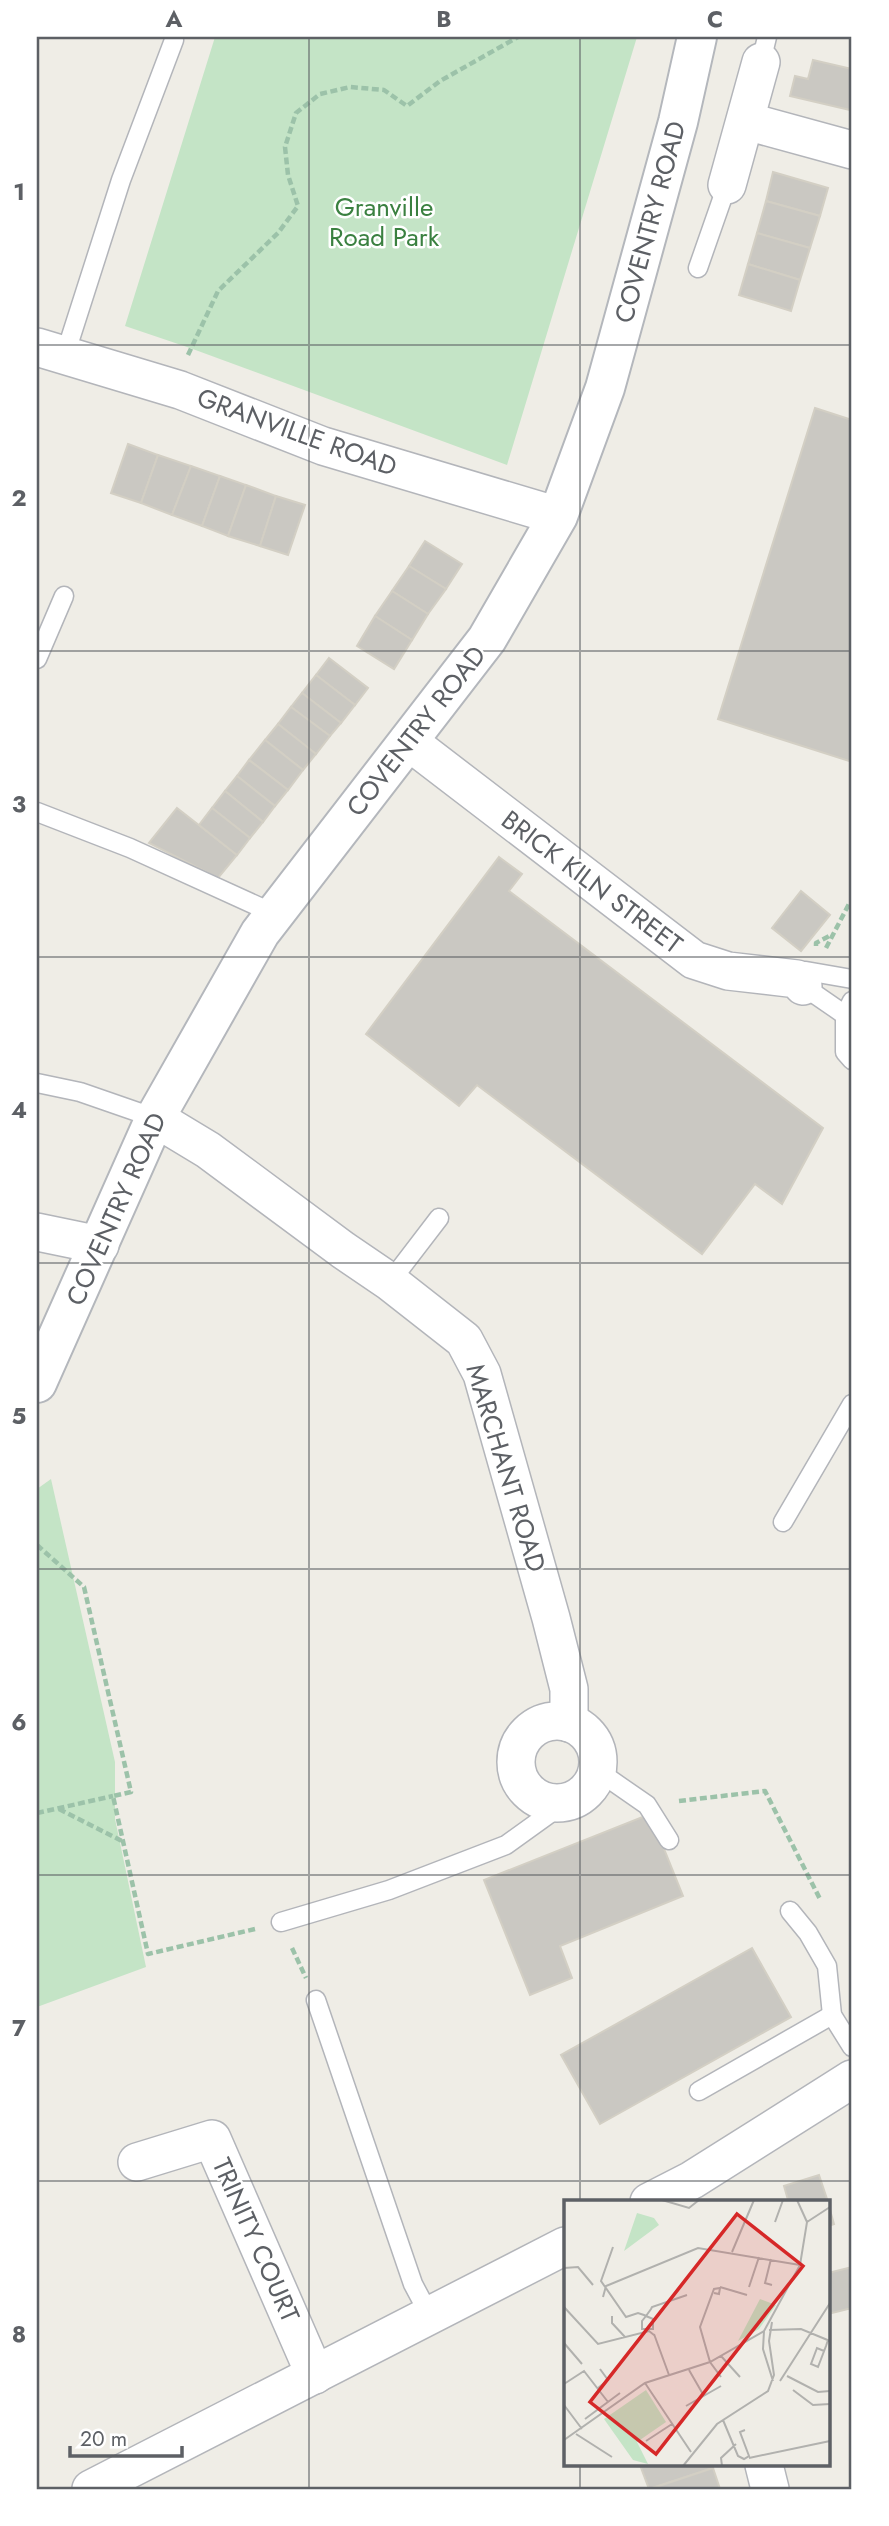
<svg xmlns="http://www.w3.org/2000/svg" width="889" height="2526" font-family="Jost,sans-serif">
  <rect width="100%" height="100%" fill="#efede6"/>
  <!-- green -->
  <g fill="#c4e4c6">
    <path d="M215,37H637L507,465L190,348L125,326Z"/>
    <path d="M51,1479L115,1762V1819L146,1967L37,2007V1489Z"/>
  </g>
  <!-- building -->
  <g fill="#cac8c2" stroke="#d3cfc4" stroke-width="2">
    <path d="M813,60L852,69V100L850,110L790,96L795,76L808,79Z"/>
    <path d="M773,172L828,188L820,216L766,201Z"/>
    <path d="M766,201L820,216L810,248L757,233Z"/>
    <path d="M757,233L810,248L800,280L748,264Z"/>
    <path d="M748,264L800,280L791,311L739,295Z"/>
    <path d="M815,408L852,420V762L718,719Z"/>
    <path d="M128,444L158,455L141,503L111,493Z"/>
    <path d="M158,455L191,466L172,515L141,503Z"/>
    <path d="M191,466L220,476L202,526L172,515Z"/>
    <path d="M220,476L246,485L228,536L202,526Z"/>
    <path d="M246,485L276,496L260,546L228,536Z"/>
    <path d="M276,496L305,505L288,555L260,546Z"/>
    <path d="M425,541L462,564L446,589L409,566Z"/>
    <path d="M409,566L446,589L428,614L392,591Z"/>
    <path d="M392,591L428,614L412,640L375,616Z"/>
    <path d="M375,616L412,640L394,669L357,646Z"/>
    <path d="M329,658L368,688L355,705L316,675Z"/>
    <path d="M316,675L355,705L341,723L302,693Z"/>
    <path d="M302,693L341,723L330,736L291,707Z"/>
    <path d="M291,707L330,736L316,754L278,724Z"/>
    <path d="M278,724L316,754L303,770L265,740Z"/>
    <path d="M265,740L303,770L288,790L249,760Z"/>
    <path d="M249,760L288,790L275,806L237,776Z"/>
    <path d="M237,776L275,806L263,822L225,791Z"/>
    <path d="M225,791L263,822L250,838L212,808Z"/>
    <path d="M177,808L237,855L218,878L149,843Z"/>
    <path d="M212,808L250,838L237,855L199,825Z"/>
    <path d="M499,857L522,874L509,891L823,1128L782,1204L755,1184L702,1254L477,1085L459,1106L366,1034Z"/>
    <path d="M801,891L830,915L801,951L772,928Z"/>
    <path d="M650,1814L683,1896L560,1946L572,1978L530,1995L484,1880Z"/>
    <path d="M752,1948L791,2017L600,2124L561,2055Z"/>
    <path d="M819,2175L828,2202H779L788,2200L784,2186Z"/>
    <path d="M828,2203L834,2224L828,2226Z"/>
    <path d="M852,2267V2308L828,2314V2273Z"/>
    <path d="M640,2465H712L713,2468L649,2489Z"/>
    <path d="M713,2468L720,2489H650Z"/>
  </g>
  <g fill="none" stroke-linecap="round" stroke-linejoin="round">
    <!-- lane casing -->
    <g stroke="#b3b5ba" stroke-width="21">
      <g id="lane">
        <path d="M761,62L767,37"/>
        <path d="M698,268L727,185"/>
        <path d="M65,355L121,180L174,40"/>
        <path d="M37,659L64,596"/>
        <path d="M37,812L130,848L275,914"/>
        <path d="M806,971L852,979"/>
        <path d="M803,986L845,1015"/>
        <path d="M852,1001L845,1015V1052L852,1060"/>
        <path d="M37,1083L80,1092L155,1118"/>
        <path d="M390,1282L439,1218"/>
        <path d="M783,1522L852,1404"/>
        <path d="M598,1771L647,1805L669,1840"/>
        <path d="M790,1911L808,1933L827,1966L832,2015L852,2047"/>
        <path d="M281,1922L389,1890L506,1845L563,1804"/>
        <path d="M316,2000L413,2284L430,2316"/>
        <path d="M699,2091L832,2015"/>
      </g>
    </g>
    <!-- street casing -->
    <g stroke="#b3b5ba" stroke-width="40">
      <g id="street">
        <path d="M746,121L852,150"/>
        <path d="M727,185L761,62"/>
        <path d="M37,347L180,390L323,446L558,516"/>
        <path d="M408,741L694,960L728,971L797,979L803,986"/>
        <path d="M155,1118L208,1150L343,1250L390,1282L464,1340L482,1374L551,1618L569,1689V1723"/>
        <path d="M37,1232L100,1245"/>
        <circle cx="557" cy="1762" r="41"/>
        <path d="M137,2162L212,2139L315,2375"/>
        <path d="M649,2202L692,2180L852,2079"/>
        <path d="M764,2465L770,2489"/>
        <path d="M91,2489L565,2246"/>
      </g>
    </g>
    <!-- secondary casing -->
    <g stroke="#b4b7bc" stroke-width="42">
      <path id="secondary" d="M37,1383L155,1118L260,933L487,639L558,516L605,388L678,122L697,37"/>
    </g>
    <!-- path -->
    <g stroke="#9cc2a9" stroke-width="4.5" stroke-dasharray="7 3.5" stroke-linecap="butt">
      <path d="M188,355L218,291L278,233L298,206L288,175L285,147L296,113L320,94L350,87L384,90L407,106L440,81L518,37"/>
      <path d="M816,946V943L831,935"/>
      <path d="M826,948L850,902"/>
      <path d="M37,1545L84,1587L131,1792L113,1796L148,1954L255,1929"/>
      <path d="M679,1801L765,1791L820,1899"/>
      <path d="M59,1809L122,1841"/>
      <path d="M37,1813L113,1796"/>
      <path d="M292,1948L306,1978"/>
    </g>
    <!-- lane -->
    <use href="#lane" stroke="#fff" stroke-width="18"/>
    <!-- street -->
    <use href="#street" stroke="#fff" stroke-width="37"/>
    <!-- secondary -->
    <use href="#secondary" stroke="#fff" stroke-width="38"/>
  </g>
  <!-- grid -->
  <path fill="none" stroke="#5d6065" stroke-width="2" stroke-opacity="0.55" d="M309,37V2489M580,37V2202M37,345H852M37,651H852M37,957H852M37,1263H852M37,1569H852M37,1875H852M37,2181H852M580,2465V2489"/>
  <g text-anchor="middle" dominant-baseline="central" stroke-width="5" stroke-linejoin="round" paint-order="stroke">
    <!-- park labels -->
    <g font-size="26" fill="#3a8040" stroke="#fff">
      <text x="384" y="207">Granville<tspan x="384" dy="30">Road Park</tspan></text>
    </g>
    <!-- street labels -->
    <g font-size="26" fill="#5d6065" stroke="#fff">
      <text transform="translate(650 222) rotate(-75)">COVENTRY ROAD</text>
      <text transform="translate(297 432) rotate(20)">GRANVILLE ROAD</text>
      <text transform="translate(416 731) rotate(-52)">COVENTRY ROAD</text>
      <text transform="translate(592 882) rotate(37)">BRICK KILN STREET</text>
      <text transform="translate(116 1209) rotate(-66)">COVENTRY ROAD</text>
      <text transform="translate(506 1468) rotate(73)">MARCHANT ROAD</text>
      <text transform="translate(256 2240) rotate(66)">TRINITY COURT</text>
    </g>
  </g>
  <!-- overview -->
  <g transform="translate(564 2200)">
    <rect width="266" height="266" fill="#efede6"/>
    <path d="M73,13L90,18L95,25L60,51ZM196,99L212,105L195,129L174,141ZM82,190L102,222L73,242L84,264L69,260L40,219Z" fill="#c4e4c6"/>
    <path fill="none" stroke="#b1b1ae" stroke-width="2" d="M98,0L125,8L135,0M233,0L243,22M211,22L219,0M49,47L37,81L62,117L74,113L80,115L82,116L89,119V129H78V121L82,116L87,109L88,107L123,95M168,52L190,0M207,59L201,83L208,85M0,68L14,67L29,85M156,87L183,95M185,87L195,57M150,93L155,94L156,88L150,89L136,127L146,162L157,177M39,97L42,86L134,48L236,65M0,107L34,144L85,131L90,135M48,116V123L61,137M205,130L237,129L266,141M90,134L105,175M0,143L18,164M260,151L253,148L247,164L254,167L262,146L264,140M157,156L176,177M125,170L140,196M223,176L254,192L266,191M209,181L199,149L200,131L236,65L243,22L266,7M216,181L266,103M81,183L127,252M0,184L20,171L44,202M34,188L44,180L36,169M229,190L249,205L266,204M0,205L18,229M122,206L157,186M21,219L56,193M159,220L174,256L180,259L185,256L176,232L181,230M12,234L48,257M0,240L81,183L146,162L200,131M82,241L108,224M185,258L266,241M119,266L153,224L204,191L210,175L205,141L208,122M158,266L157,258L172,244"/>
    <path fill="#d62828" fill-opacity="0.15" stroke="#d62828" stroke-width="3.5" d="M173,14L239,66L92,254L26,202Z"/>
    <rect width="266" height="266" fill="none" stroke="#5d6065" stroke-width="3.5"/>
  </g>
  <!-- border -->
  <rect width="889" height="2526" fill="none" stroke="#ffffff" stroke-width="77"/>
  <!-- scale -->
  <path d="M70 2446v10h112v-10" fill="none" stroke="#5d6065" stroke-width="3.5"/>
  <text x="80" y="2446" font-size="21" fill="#5d6065" stroke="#ffffff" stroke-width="5" paint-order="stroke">20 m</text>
  <rect x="38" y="38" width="812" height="2450" fill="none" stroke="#5d6065" stroke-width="2.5"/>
  <g font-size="23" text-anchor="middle" font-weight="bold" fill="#5d6065">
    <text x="174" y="27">A</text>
    <text x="444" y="27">B</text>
    <text x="715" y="27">C</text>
    <text x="19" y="200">1</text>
    <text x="19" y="506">2</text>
    <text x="19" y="812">3</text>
    <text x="19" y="1118">4</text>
    <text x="19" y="1424">5</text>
    <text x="19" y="1730">6</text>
    <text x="19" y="2036">7</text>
    <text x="19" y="2342">8</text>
  </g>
</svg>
